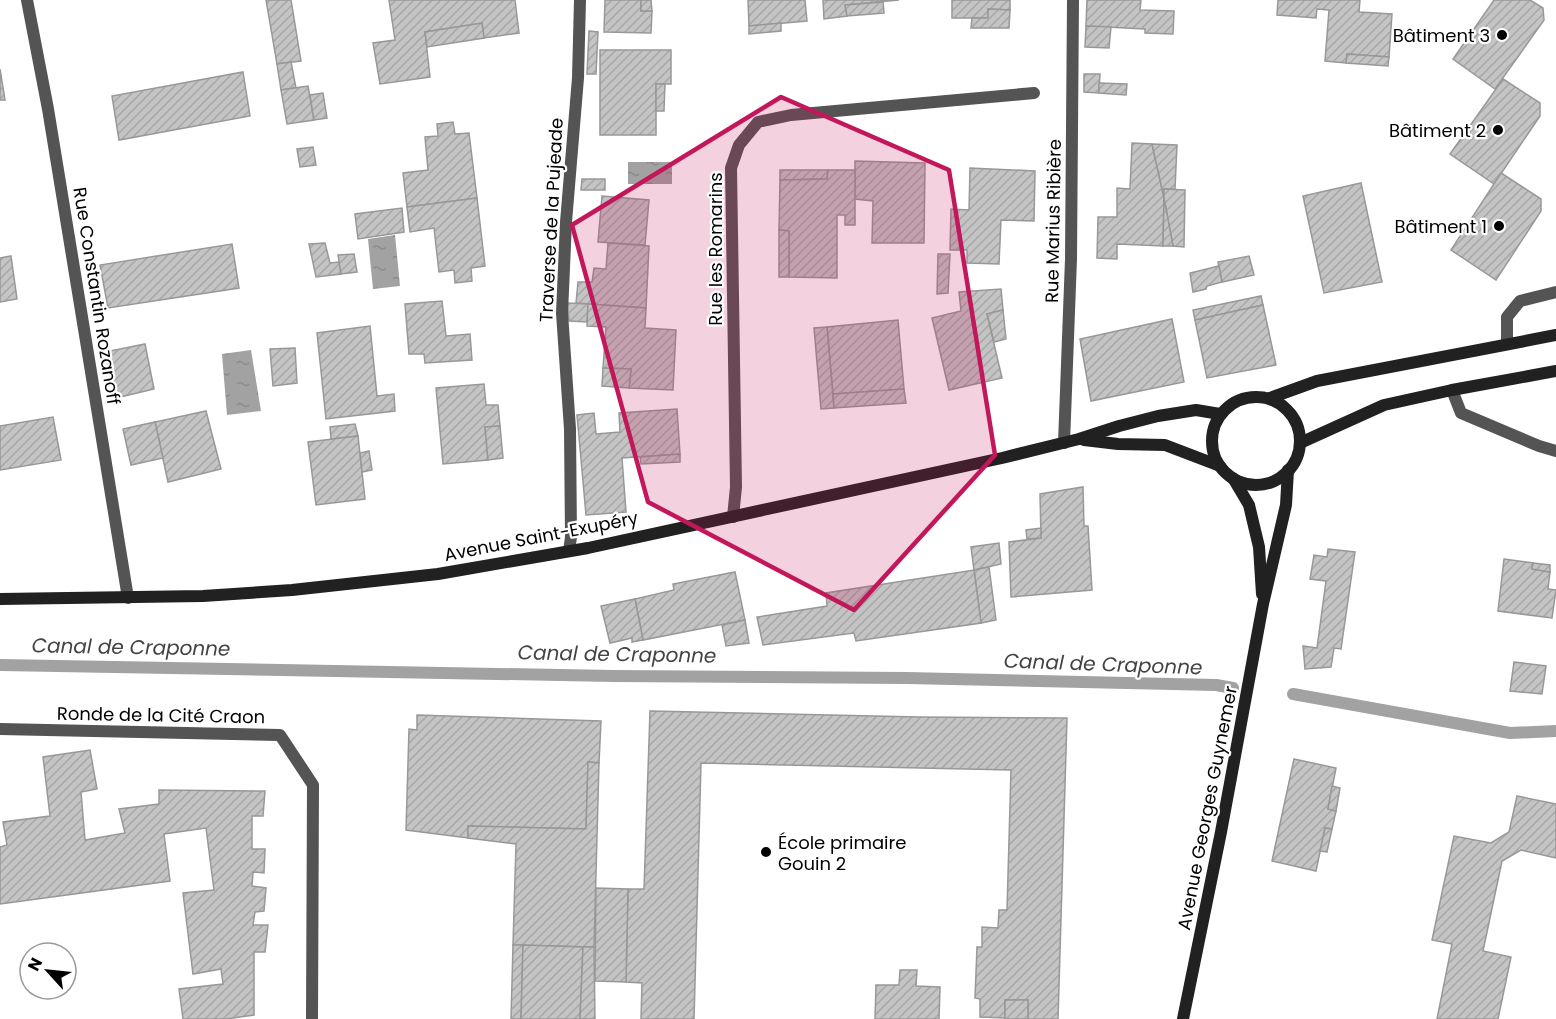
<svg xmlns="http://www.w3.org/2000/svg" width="1556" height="1019" font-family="Poppins,sans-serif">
  <defs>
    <pattern id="water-ripples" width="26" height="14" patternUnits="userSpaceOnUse" patternTransform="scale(1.5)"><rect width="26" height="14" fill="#a2a2a2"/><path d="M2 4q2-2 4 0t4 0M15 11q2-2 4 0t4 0" fill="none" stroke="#8a8a8a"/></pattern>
    <pattern id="building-hatch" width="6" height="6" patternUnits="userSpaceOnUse" patternTransform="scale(1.5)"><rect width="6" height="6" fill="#c4c4c4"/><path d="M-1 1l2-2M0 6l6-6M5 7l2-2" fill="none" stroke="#a7a7a7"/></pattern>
  </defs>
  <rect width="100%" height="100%" fill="#fff"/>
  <!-- water -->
  <g fill="url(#water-ripples)">
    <rect x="628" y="162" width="44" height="22"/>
    <path d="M395,235L400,286L373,289L368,239Z"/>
    <path d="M251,350L261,411L227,415L222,354Z"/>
  </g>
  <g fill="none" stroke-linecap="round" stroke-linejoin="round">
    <!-- stream -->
    <g stroke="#a2a2a2" stroke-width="12">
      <path d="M0,665L613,676L907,678L1216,685L1233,688"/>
      <path d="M1293,694L1510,733L1556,731"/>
    </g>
  </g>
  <!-- building -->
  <g fill="url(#building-hatch)" stroke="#989898" stroke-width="1.5">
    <path d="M266,0H291L301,61L277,64Z"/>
    <path d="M389,0H515L519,33L484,38L482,23L425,32L430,77L380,84L373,43L395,40Z"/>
    <path d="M605,0H641V11H652L651,33L604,32Z"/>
    <path d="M641,0H651L652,11H641Z"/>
    <path d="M748,0H805L807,21L749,26Z"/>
    <path d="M823,0H899L845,5L847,16L824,19Z"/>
    <path d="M952,0H1010V10L988,9V18H952Z"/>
    <path d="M1087,0H1141L1140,10L1174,11L1173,34L1145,33V29L1086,26Z"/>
    <path d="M1278,0H1360L1359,12L1392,14L1389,57L1347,54L1346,63L1325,61L1329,10L1317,9L1316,18L1277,15Z"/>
    <path d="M1494,0H1530L1543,8L1544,20L1495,89L1453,59Z"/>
    <path d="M883,2L884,13L847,16L845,5Z"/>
    <path d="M988,9L1010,10L1009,28H971L972,18H988Z"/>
    <path d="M482,23L484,38L427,47L425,32Z"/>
    <path d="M781,23V31L749,34V26Z"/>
    <path d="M1086,26L1111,27L1109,48L1085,47Z"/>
    <path d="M589,31L598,32L596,74H587Z"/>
    <path d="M600,50H671V84H656V135H600Z"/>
    <path d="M1347,54L1389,57L1388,66L1346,63Z"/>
    <path d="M291,62L296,88L281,90L277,64Z"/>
    <path d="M0,69L5,100H0Z"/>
    <path d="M243,72L250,116L119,140L112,96Z"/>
    <path d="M1084,74H1100L1099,93L1084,92Z"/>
    <path d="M1503,79L1540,103V116L1494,184L1450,154Z"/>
    <path d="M1099,83L1127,84L1126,95L1099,93Z"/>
    <path d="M656,84H665L664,111H656Z"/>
    <path d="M308,86L314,120L287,124L281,90Z"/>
    <path d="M323,93L327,118L314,120L310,95Z"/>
    <path d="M453,122L455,134L469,133L477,198L407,207L403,173L428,170L425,137L438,136L437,124Z"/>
    <path d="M1132,143L1152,144L1164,198L1163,246L1117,244V259L1097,258L1098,217H1117V188L1130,189Z"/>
    <path d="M1152,144L1177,145L1175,189H1164V198Z"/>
    <path d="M313,147L316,165L300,167L297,149Z"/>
    <path d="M855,161L925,163L924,243H872L873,201L855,199Z"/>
    <path d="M970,168L1035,171L1034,221L1001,220L999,264L967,263V250H950L951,209L969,210Z"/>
    <path d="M780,170H828L827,179L780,180Z"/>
    <path d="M828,170H855V225H845V215H837V278L789,277V231L779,230L780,180L827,179Z"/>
    <path d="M1501,173L1541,199V211L1496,280L1451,250Z"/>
    <path d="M582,179H605V190H581Z"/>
    <path d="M1361,183L1382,282L1324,293L1303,196Z"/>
    <path d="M1164,189L1185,190L1184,247L1173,246L1164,198Z"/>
    <path d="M602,196L649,200L645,245L598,242Z"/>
    <path d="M477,198L485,266L471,268L472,281L455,283L454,270L439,272L434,228L410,232L407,207Z"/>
    <path d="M1164,198L1173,246H1163Z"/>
    <path d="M402,208L404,232L358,239L355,214Z"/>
    <path d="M779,230L789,231V277H779Z"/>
    <path d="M325,243L330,263L339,262L341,274L316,277L309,244Z"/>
    <path d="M608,243L649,246L646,308L576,303L578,282H592L594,268L606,269Z"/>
    <path d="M232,244L239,288L108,308L100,265Z"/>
    <path d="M354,254L357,272L341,274L338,255Z"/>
    <path d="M938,254H950L948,293L937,294Z"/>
    <path d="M11,256L17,299L0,302V258Z"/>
    <path d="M1249,256L1254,275L1222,282L1218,262Z"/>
    <path d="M1219,266L1222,282L1207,286L1206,289L1193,292L1190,273Z"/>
    <path d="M1001,289L1003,310L987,314L1002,378L949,390L932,318L961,311L959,292Z"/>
    <path d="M1261,296L1263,305L1195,320L1193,310Z"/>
    <path d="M442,301L446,336L470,334L472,360L425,363L424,354H409L405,304Z"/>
    <path d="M567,303L588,304L587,322L569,321Z"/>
    <path d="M588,304L646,308L645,328L676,330L673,390L629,388L631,369L603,368L606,327L587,326Z"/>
    <path d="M1263,305L1276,365L1207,378L1195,320Z"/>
    <path d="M1003,310L1006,339L994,342L987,314Z"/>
    <path d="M1172,319L1184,382L1091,401L1080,339Z"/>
    <path d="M898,320L904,389L833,394L827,327Z"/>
    <path d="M370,326L377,396L394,394L395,411L326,419L317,333Z"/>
    <path d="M827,327L834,408L821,409L814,328Z"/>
    <path d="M145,344L154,389L116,398L105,352Z"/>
    <path d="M295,348L297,383L273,386L270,349Z"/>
    <path d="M603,368L631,369L629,388L602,386Z"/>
    <path d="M484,384L486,405H498L500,426L485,427L488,460L443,464L436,388Z"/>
    <path d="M904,389L906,403L834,408L833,394Z"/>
    <path d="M677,409L680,454L622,458L626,512L586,515L577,415L594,413L596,434L620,432L619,413Z"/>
    <path d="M206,411L221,469L168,482L155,422Z"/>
    <path d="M53,417L61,460L0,470V426Z"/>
    <path d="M155,422L163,458L131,465L123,429Z"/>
    <path d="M355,424L358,436L331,439L330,427Z"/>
    <path d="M500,426L503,458L488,460L485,427Z"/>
    <path d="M358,436L365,499L316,505L308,442Z"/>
    <path d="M369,451L372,470L362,472L360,453Z"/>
    <path d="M680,454V462L641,464L640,457Z"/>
    <path d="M1083,487L1084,526H1088L1092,590L1011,597L1009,542L1041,538L1040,494Z"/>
    <path d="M1041,528V538L1027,539L1026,530Z"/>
    <path d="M999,543L1001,564L974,570L971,547Z"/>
    <path d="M1328,549L1355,552L1341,649L1334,648L1331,667L1305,669L1303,646L1317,648L1326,581L1310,579L1314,555L1327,557Z"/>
    <path d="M1504,559L1533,563L1532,569L1550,572L1548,589L1556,590L1552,618L1498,611Z"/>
    <path d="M1533,563L1550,565V572L1532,569Z"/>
    <path d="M989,567L996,620L981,623L974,570Z"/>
    <path d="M974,570L981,623L856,641L854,633L763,645L757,617L827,606L826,593Z"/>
    <path d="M735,572L745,620L643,640L635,599L674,590L673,584Z"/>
    <path d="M635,599L643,640L632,642V638L610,643L601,606Z"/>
    <path d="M745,620L749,643L726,646L722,625Z"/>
    <path d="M1514,662L1546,666L1542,694L1510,691Z"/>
    <path d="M650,711L919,717L1067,718L1058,1019H1028V1000H1005V1018L980,1017V999L975,998L977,947H982V927L998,928L999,910H1007L1011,770L701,763L694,1019H641L642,983L626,982L628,889H644Z"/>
    <path d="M417,715L601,721L599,763L588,762L586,829L468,826V838L406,830L409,729L417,730Z"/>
    <path d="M90,750L97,789L81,792L85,840L125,833L119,809L159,804V790L265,791L263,816H252V849H265L264,873L253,872L252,886L266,888L264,911L255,912L253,925H268L265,952H254V1015L226,1019H183L179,989L223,984L221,969L193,974L183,893L214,890L206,828L164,834L170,881L0,904V847L7,845L3,822L50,816L43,757Z"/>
    <path d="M1294,759L1336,768L1328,809L1336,811L1332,829L1325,828L1316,871L1272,861Z"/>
    <path d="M588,762L599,763L594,947L513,945L516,844L468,838V826L586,829Z"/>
    <path d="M1332,786L1340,788L1336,811L1328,809Z"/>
    <path d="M1517,796L1556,804V858L1521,850L1502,861L1483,951L1511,957L1498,1019H1437L1452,944L1432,940L1454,836L1491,843L1509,832Z"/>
    <path d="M1325,828L1332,829L1327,852L1320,851Z"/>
    <path d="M596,888L628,889L626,982L595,981Z"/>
    <path d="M513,945H523L521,1019H511Z"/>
    <path d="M523,945L583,947L580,1019H521Z"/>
    <path d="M583,947H594L595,1019H580Z"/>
    <path d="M900,970H917L916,986L940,987L939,1019H875L876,985H899Z"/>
    <rect x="1005" y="1000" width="23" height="19"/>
  </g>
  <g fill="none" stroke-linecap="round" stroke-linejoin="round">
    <!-- service -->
    <path stroke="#545454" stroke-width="12" d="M569,551L571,537L570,429L562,313L566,222L578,78L580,0"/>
    <!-- minor -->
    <g stroke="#545454" stroke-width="12">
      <path d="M27,0L48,109L128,598"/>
      <path d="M1507,344V317L1520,301L1556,292"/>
      <path d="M1452,390L1461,413L1539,446L1556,451"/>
      <path d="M1064,443L1071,259L1073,0"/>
      <path d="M733,517L736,487L731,168L739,145L758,122L791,115L1034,93"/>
      <path d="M0,729L280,735L313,785L312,1019"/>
    </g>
    <!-- secondary -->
    <g stroke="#212121" stroke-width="12">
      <circle cx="1256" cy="441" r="44"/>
      <path d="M1270,398L1317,381L1556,335"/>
      <path d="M1084,440L1118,444L1165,445L1220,466"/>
      <path d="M1300,443L1384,405L1452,390L1556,371"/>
      <path d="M1233,478L1249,505L1259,547L1262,594"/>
      <path d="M0,599L203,596L292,590L438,574L588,548L1002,458L1079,439L1119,426L1158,416L1196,410L1220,414"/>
      <path d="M1183,1019L1221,832L1263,604L1286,505L1288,470"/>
    </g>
  </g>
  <!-- marked area -->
  <path fill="#c2185b" fill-opacity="0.2" stroke="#c2185b" stroke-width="4.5" stroke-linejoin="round" d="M781,97L949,170L995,455L854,610L648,502L572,225Z"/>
  <!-- markers -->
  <g fill="#000" stroke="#fff" stroke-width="2">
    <circle cx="1502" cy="35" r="6"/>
    <circle cx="1498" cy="130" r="6"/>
    <circle cx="1499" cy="226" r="6"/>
    <circle cx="766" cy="852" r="6"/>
  </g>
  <g text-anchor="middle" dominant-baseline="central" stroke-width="4.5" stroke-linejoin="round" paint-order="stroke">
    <!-- poi labels -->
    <g font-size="18" fill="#000" stroke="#fff" text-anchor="end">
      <text x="1490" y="35">Bâtiment 3</text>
      <text x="1486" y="130">Bâtiment 2</text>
      <text x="1487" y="226">Bâtiment 1</text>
      <text x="778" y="842" text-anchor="start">École primaire<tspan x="778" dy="21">Gouin 2</tspan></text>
    </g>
    <!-- street labels -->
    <g font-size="18" fill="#000" stroke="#fff">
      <text transform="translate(551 220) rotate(-87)">Traverse de la Pujeade</text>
      <text transform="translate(1053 221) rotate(-89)">Rue Marius Ribière</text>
      <text transform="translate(715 249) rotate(-90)">Rue les Romarins</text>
      <text transform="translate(97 296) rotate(81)">Rue Constantin Rozanoff</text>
      <text transform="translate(541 536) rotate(-11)">Avenue Saint-Exupéry</text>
      <text transform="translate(161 715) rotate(1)">Ronde de la Cité Craon</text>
      <text transform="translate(1207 808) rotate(-79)">Avenue Georges Guynemer</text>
    </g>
    <!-- water labels -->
    <g font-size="20" font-style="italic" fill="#434343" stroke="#fff">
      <text transform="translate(131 647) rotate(1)">Canal de Craponne</text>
      <text transform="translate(617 654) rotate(1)">Canal de Craponne</text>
      <text transform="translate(1103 664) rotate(2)">Canal de Craponne</text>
    </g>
  </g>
  <!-- north arrow -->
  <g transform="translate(48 971) rotate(297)"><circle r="28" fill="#ffffff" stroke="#999999" stroke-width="1.5"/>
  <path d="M0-4.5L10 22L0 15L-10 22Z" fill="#000000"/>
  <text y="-9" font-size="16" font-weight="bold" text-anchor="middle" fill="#000000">N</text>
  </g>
</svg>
